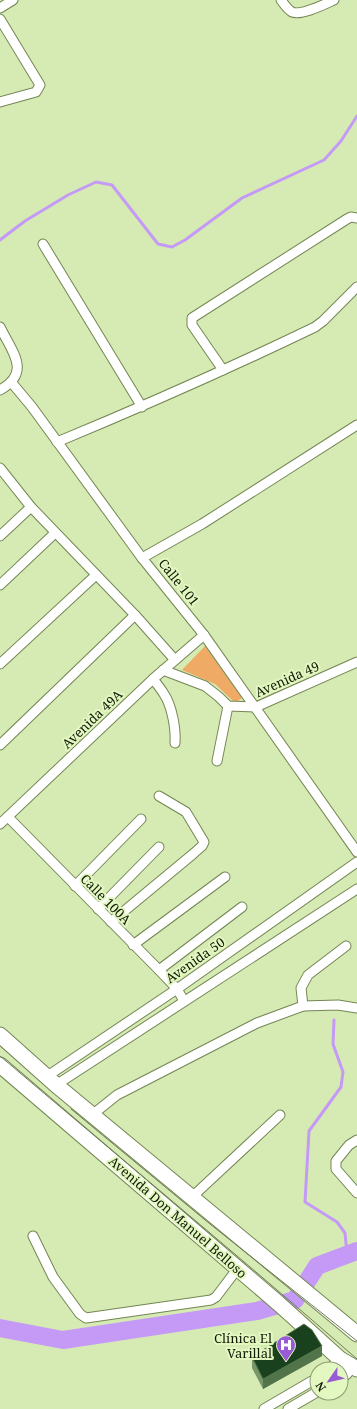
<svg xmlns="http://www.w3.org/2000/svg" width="357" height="1409" font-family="'Noto Serif',serif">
  <rect width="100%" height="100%" fill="#d6ebb4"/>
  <!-- green -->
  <path fill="#efab65" d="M205,646L242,698L235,703L215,684L182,670Z"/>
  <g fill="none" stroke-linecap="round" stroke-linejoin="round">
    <!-- stream -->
    <g stroke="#c59af6" stroke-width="3">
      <path d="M0,240L25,221L68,195L96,182L112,185L158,244L172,247L185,240L242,198L324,160L341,141L357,116"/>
      <path d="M334,1020L333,1044L343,1072L341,1087L309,1131L305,1202L337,1222L345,1233L347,1254"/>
    </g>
    <!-- river -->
    <path stroke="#c59af6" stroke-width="18" d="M0,1328L63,1340L257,1311L295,1300L317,1266L357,1251"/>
    <!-- minor casing -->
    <g stroke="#748653" stroke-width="11">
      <g id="minor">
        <path d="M281,0C284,4 287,9 292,12C301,16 325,4 334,0"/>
        <path d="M0,8L13,0"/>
        <path d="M0,19L40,85L36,92L0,102"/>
        <path d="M43,244L142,407"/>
        <path d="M0,327C12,352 32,372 0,390"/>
        <path d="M223,370L192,325V318L347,219L351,217L357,218"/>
        <path d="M12,383L32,407L142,558L204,635L357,852"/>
        <path d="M57,442C144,406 230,368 315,327L323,321L357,287"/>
        <path d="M0,468L31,507L135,615L175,660"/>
        <path d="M0,536L31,507"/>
        <path d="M142,558L202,524L357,425"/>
        <path d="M0,585L55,533"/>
        <path d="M0,664L96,575"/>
        <path d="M163,670L205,686L219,697L228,706L256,707L357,662"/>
        <path d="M153,679C157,684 161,689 164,694C172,706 176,729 175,743"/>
        <path d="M0,745L135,615"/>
        <path d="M217,761L228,706"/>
        <path d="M8,817L159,970L177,989L184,1001"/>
        <path d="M0,824L153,679L204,635"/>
        <path d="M75,886L141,819"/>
        <path d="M98,909L159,847"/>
        <path d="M111,922L193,854L202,846L204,842L186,812L159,796"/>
        <path d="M133,945L225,877"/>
        <path d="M159,970L242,907"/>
        <path d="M303,1006L301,988L308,975L346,946"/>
        <path d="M46,1077L177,989L357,862"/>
        <path d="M56,1085L357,889"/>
        <path d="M92,1115L117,1095L257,1023L303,1006L338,1005L357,1008"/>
        <path d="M357,1140L349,1145L336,1161V1169L357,1193"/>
        <path d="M192,1197L280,1115"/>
        <path d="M33,1236L53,1277L80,1314L86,1318L211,1300L216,1297L238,1268"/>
        <path d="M329,1369L340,1359"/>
        <path d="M341,1378L346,1375L354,1366"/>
        <path d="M264,1409L317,1378"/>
        <path d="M288,1409L317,1392"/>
      </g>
    </g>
    <!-- primary casing -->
    <g stroke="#748653" stroke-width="17">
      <g id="primary">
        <path d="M0,1035L56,1085L357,1334"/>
        <path d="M0,1065L278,1303L340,1359L357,1369"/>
      </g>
    </g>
    <!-- minor -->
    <use href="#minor" stroke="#fff" stroke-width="9"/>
    <!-- primary -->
    <use href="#primary" stroke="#fff" stroke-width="15"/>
    <!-- tram -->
    <g stroke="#6e7c58" stroke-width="1">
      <path d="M0,1056C119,1157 239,1256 357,1359"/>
      <path d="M71,1109L210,1224L357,1341"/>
    </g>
  </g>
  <!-- wall -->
  <path fill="#789668" d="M322,1356L263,1389L252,1368V1357Z"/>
  <!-- shaded-wall -->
  <path fill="#52744a" d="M322,1346V1356L263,1389V1379Z"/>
  <!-- building -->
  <path fill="#1a411d" stroke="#52744a" d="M304,1324L312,1330L322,1346L263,1379L252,1357Z"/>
  <!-- icons -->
  <defs>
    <g id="hospital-pin" transform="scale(1)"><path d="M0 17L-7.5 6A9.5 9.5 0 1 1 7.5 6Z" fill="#985bd3" stroke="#e3f8c1"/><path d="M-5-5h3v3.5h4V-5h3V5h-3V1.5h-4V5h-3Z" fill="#fff"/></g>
  </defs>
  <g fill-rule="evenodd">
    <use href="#hospital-pin" x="286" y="1345"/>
  </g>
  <g text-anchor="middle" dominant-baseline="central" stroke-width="4" stroke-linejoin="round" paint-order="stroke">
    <!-- street labels -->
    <g font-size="13" fill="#111805" stroke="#e3f8c1">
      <text transform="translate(179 582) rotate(51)">Calle 101</text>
      <text transform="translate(287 679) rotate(-24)">Avenida 49</text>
      <text transform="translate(92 719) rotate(-44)">Avenida 49A</text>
      <text transform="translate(106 899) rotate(45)">Calle 100A</text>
      <text transform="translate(195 960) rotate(-35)">Avenida 50</text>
      <text transform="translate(178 1217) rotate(41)">Avenida Don Manuel Belloso</text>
    </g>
    <!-- poi labels -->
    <g font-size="13" fill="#111805" stroke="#e3f8c1" text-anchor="end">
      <text x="272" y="1338">Clínica El<tspan x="272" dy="15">Varillal</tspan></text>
    </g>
  </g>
  <!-- north arrow -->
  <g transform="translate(329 1381) rotate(236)"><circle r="19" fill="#e3f8c1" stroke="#8f9e76"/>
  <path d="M0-3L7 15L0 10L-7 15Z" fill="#985bd3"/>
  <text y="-6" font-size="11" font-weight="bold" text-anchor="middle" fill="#111805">N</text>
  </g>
</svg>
